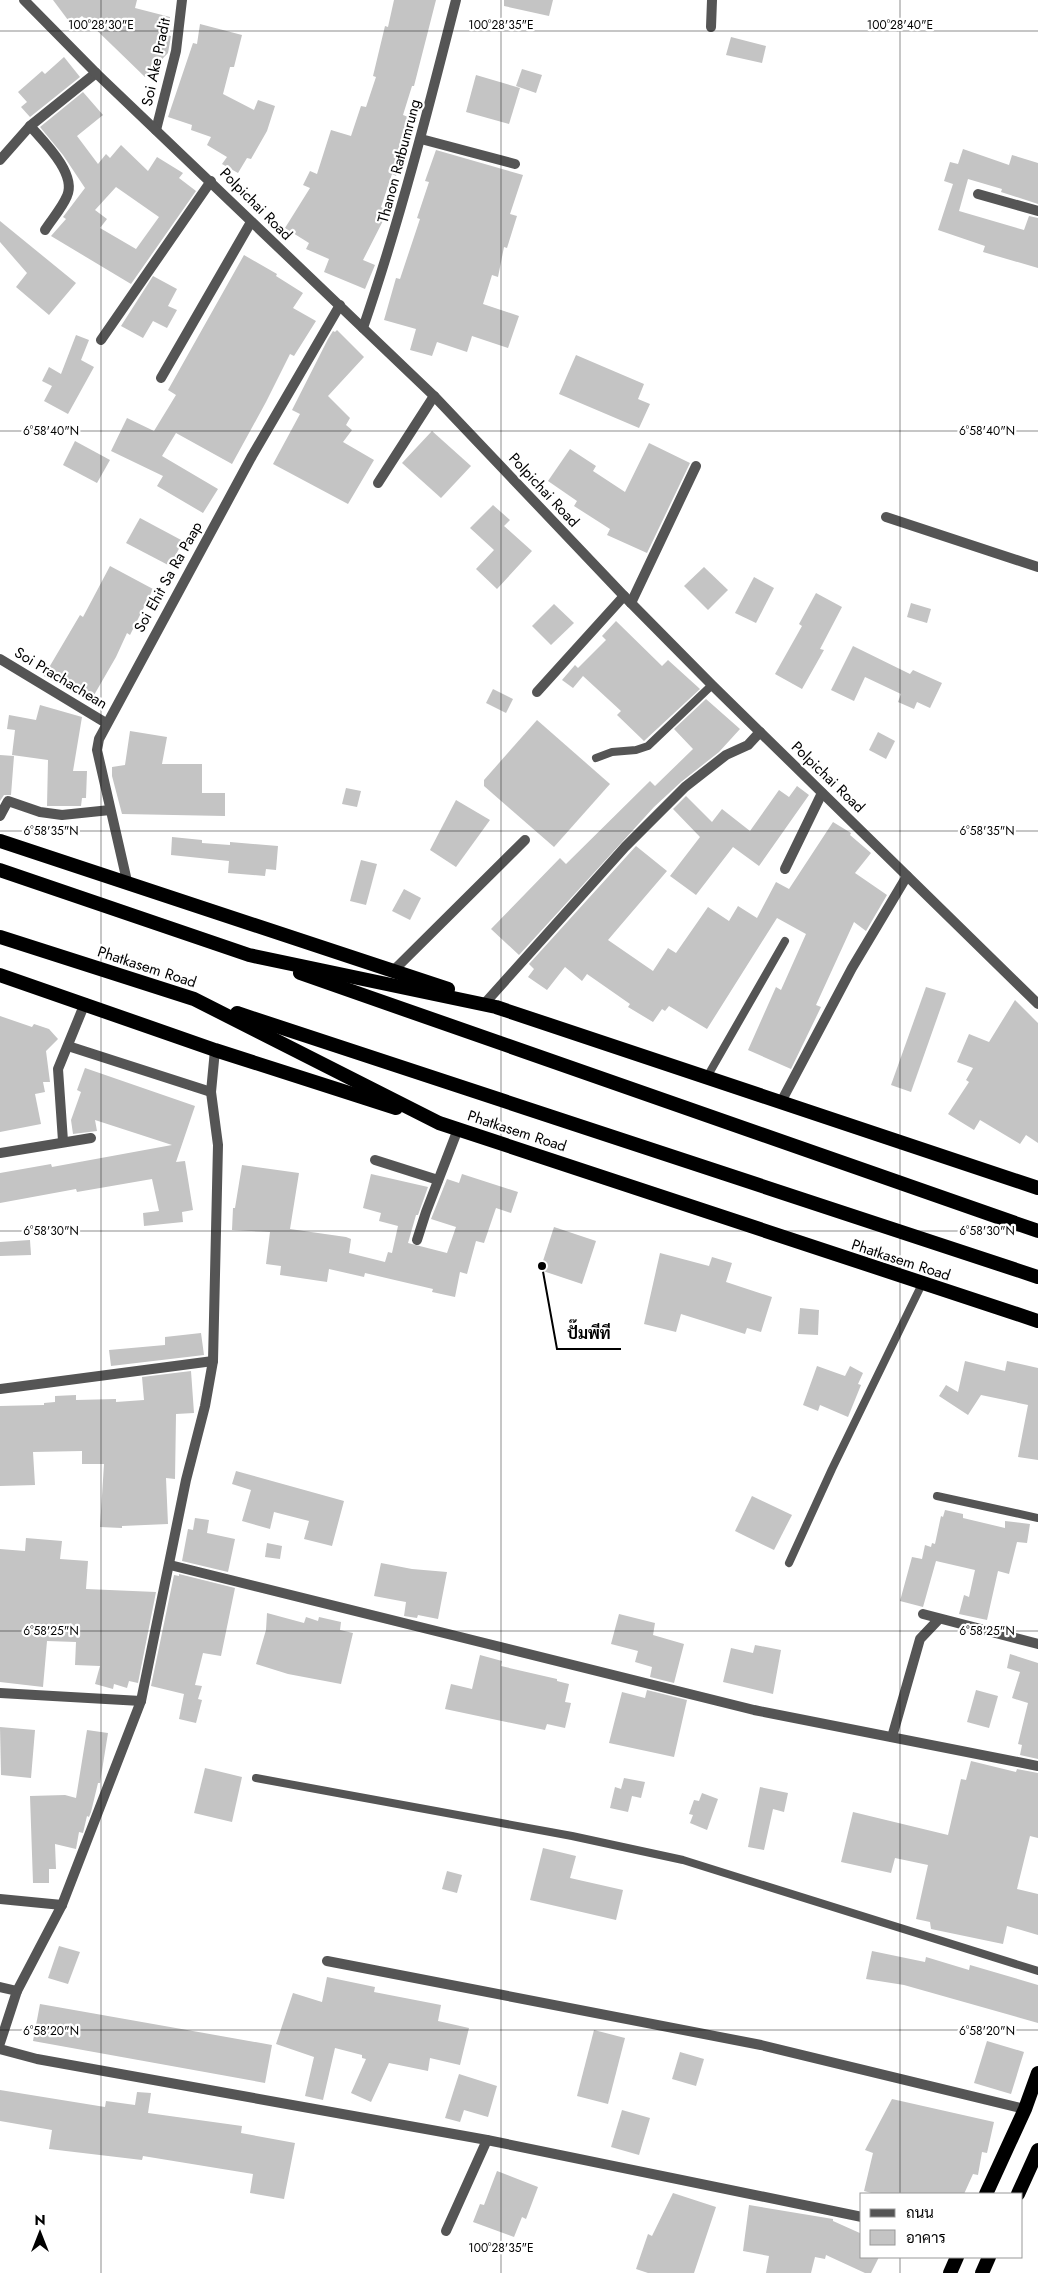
<svg xmlns="http://www.w3.org/2000/svg" width="1038" height="2273" font-family="Jost,Sarabun,sans-serif">
  <rect width="100%" height="100%" fill="#fff"/>
  <!-- building -->
  <g fill="#c4c4c4" fill-rule="evenodd">
    <path d="M53,0H137L135,8L170,17L166,35L171,36L168,53L145,77L82,16L71,24Z"/>
    <path d="M394,0H436L414,86H412L403,115L411,118L402,151L404,152L396,176L392,174L381,207L388,211L363,260L375,265L365,289L324,272L329,259L306,249L309,243L285,228L310,188L303,185L310,171L317,174L331,130L351,136L361,106L366,107L376,77L373,76L385,26L388,27Z"/>
    <path d="M504,0H553L549,16L504,6Z"/>
    <path d="M200,24L242,35L234,67H230L223,94L254,110L258,100L275,106L267,131L251,159L247,158L238,173L222,164L227,157L207,145L211,137L191,130L192,125L168,117L193,43L197,44Z"/>
    <path d="M731,37L766,46L762,63L726,55Z"/>
    <path d="M64,57L80,77L30,117L21,107L27,102L18,92L42,71L45,74Z"/>
    <path d="M522,69L542,75L536,93L516,86Z"/>
    <path d="M476,75L520,88L509,124L466,112Z"/>
    <path d="M83,92L103,115L77,136L98,164L106,154L110,158L121,145L148,171L157,157L183,173L179,178L196,191L131,284L51,236L66,219L63,217L85,188L63,155L40,127ZM116,187L159,217L136,249L100,228L107,219L95,210Z"/>
    <path d="M963,149L1009,165L1012,155L1038,163V204L1001,192L1002,189L968,179L959,211L1024,230L1029,216L1038,218V268L983,252L985,246L938,230L953,184L944,181L950,162L958,164Z"/>
    <path d="M436,150L523,175L510,214L517,216L507,248L504,247L498,277L492,275L483,304L519,316L508,348L472,336L467,352L437,342L432,356L410,350L416,329L384,320L396,278L400,279L420,219L417,218L429,182L425,181Z"/>
    <path d="M0,221L76,283L49,315L16,287L27,273L0,242Z"/>
    <path d="M244,255L277,274L276,276L303,293L293,308L316,321L294,356L290,354L266,402L232,464L176,433L162,456L218,489L203,513L157,486L163,476L111,451L127,418L154,431L176,395L168,390Z"/>
    <path d="M153,276L177,289L168,306L177,310L167,328L153,321L143,338L121,326Z"/>
    <path d="M337,330L364,357L328,396L350,418L346,425L352,430L343,442L374,460L348,504L273,464L300,414L292,410L328,339L333,331L335,332Z"/>
    <path d="M76,335L89,340L81,360L94,367L68,414L44,401L52,386L42,381L49,367L61,374Z"/>
    <path d="M576,355L644,384L638,399L650,404L639,428L559,394Z"/>
    <path d="M432,431L471,466L441,498L402,463Z"/>
    <path d="M75,441L110,460L97,483L63,465Z"/>
    <path d="M649,443L690,463L647,553L607,535L610,529L574,506L577,501L548,481L570,449L596,466L593,471L625,492Z"/>
    <path d="M493,505L510,520L504,526L532,551L497,589L476,569L494,550L470,528Z"/>
    <path d="M140,518L183,541L170,566L126,543Z"/>
    <path d="M110,566L153,589L130,635L127,633L116,657L90,702L44,676L80,615L83,617Z"/>
    <path d="M704,567L728,590L708,610L684,586Z"/>
    <path d="M754,577L774,588L756,623L735,613Z"/>
    <path d="M816,593L842,607L820,649L824,650L802,689L775,674L802,626L799,624Z"/>
    <path d="M911,603L931,609L927,623L907,617Z"/>
    <path d="M554,604L574,623L551,645L532,626Z"/>
    <path d="M616,621L662,666L668,660L700,689L644,741L617,715L621,711L583,676L573,688L562,680L575,665L578,668L606,640L602,636Z"/>
    <path d="M853,646L910,674L913,670L942,683L930,708L917,702L914,709L898,702L901,694L865,677L854,701L831,690Z"/>
    <path d="M493,689L513,699L506,713L486,703Z"/>
    <path d="M706,699L740,729L719,752L681,782L654,807L519,955L491,929L560,858L566,864L650,781L655,786L693,749L674,729Z"/>
    <path d="M40,705L82,717L73,771H87L86,798H82L81,806H47L48,760L12,755L15,730L7,729L9,715L36,720Z"/>
    <path d="M537,720L610,784L554,847L484,786V780Z"/>
    <path d="M130,731L167,737L162,764H202V793H225V816L122,814L112,776V767L125,765Z"/>
    <path d="M878,732L895,741L886,759L869,750Z"/>
    <path d="M0,755L14,756L11,795H4L0,801Z"/>
    <path d="M797,786L809,795L759,866L733,847L696,895L670,876L700,837L673,809L686,796L712,822L722,809L750,831L779,790L789,797Z"/>
    <path d="M346,788L361,791L357,807L342,804Z"/>
    <path d="M456,800L490,820L456,867L430,850Z"/>
    <path d="M833,822L851,833L850,835L871,853L855,873L887,895L866,931L854,922L816,1005L821,1007L791,1069L748,1050L776,987L781,990L806,934L777,918L707,1029L669,1006L665,1011L662,1009L653,1022L628,1007L630,1004L587,974L582,981L565,967L547,990L528,977L534,969L529,964L636,846L667,871L608,940L653,971L668,948L676,953L708,907L729,921L738,906L757,918L776,882L789,889Z"/>
    <path d="M172,837L202,840V843L230,845V842L278,846L276,870L266,869L265,876L228,873L229,861L171,855Z"/>
    <path d="M361,860L377,864L366,905L350,901Z"/>
    <path d="M404,889L421,898L410,920L392,911Z"/>
    <path d="M926,987L946,993L911,1092L891,1085Z"/>
    <path d="M1015,1000L1038,1023V1143L1026,1135L1020,1144L980,1120L974,1130L948,1114L969,1082L966,1080L973,1068L957,1062L969,1034L989,1042Z"/>
    <path d="M0,1016L32,1027L34,1024L49,1029L58,1039L46,1051L50,1082H43L45,1092L35,1094L41,1124L0,1132Z"/>
    <path d="M85,1068L195,1106L176,1162L185,1161L193,1210L182,1212L183,1222L144,1226L143,1213L159,1211L152,1179L77,1192L76,1189L0,1203V1173L51,1164L52,1167L172,1145L95,1120L97,1131L73,1134L71,1120L81,1092L77,1090Z"/>
    <path d="M242,1165L299,1173L290,1229L346,1237L351,1239L349,1253L385,1262L388,1252L392,1253L398,1226L379,1221L381,1213L363,1208L371,1174L428,1187L418,1215H416L408,1243L447,1253L456,1227L431,1219L447,1179L459,1183L462,1174L518,1192L511,1213L496,1208L484,1243L476,1241L467,1274L460,1272L455,1297L432,1292L433,1289L365,1273L364,1277L329,1269L327,1282L280,1275L281,1266L266,1264L270,1232L232,1230L233,1208H235Z"/>
    <path d="M554,1227L596,1241L582,1284L540,1270Z"/>
    <path d="M30,1240L31,1255L0,1256V1242Z"/>
    <path d="M660,1253L709,1266L712,1257L732,1263L726,1282L772,1297L761,1332L747,1328L745,1334L681,1314L676,1332L644,1324Z"/>
    <path d="M800,1308L819,1310L818,1335L798,1334Z"/>
    <path d="M201,1333L204,1355L111,1366L109,1350L165,1345V1337Z"/>
    <path d="M965,1361L1005,1371L1007,1361L1038,1368V1460L1018,1457L1028,1405L981,1395L968,1415L939,1396L946,1385L958,1392Z"/>
    <path d="M817,1366L845,1376L850,1366L863,1373L858,1384L861,1385L848,1417L820,1405L818,1411L803,1405Z"/>
    <path d="M191,1371L194,1413L176,1414L175,1479L166,1478L168,1524L122,1526V1528L100,1527L104,1464H82V1451L33,1452L35,1485L0,1486V1406L44,1405V1403L55,1402V1396L76,1395V1400L116,1399V1402L144,1400L142,1377Z"/>
    <path d="M236,1471L344,1501L332,1546L304,1539L309,1521L274,1512L270,1529L242,1521L251,1490L232,1484Z"/>
    <path d="M752,1496L792,1515L774,1550L735,1531Z"/>
    <path d="M945,1510L963,1514V1518L1005,1528V1521L1030,1524L1027,1543L1017,1542L1009,1574L998,1571L987,1620L959,1614L964,1595L969,1597L975,1570L936,1561L923,1607L900,1601L912,1557L922,1559L925,1545L931,1547L932,1543L935,1544L941,1516L943,1517Z"/>
    <path d="M195,1518L209,1520L207,1533L235,1539L228,1572L182,1561L188,1529L193,1530Z"/>
    <path d="M26,1538L62,1541L60,1559L88,1561L86,1589L156,1592L138,1683L129,1681L127,1688L114,1684L113,1689L95,1684L100,1666L75,1665L76,1642L47,1641L43,1687L0,1682V1549L25,1551Z"/>
    <path d="M267,1543L282,1546L280,1559L265,1557Z"/>
    <path d="M381,1563L412,1569L447,1572L438,1619L418,1615L417,1618L404,1616L406,1602L374,1596Z"/>
    <path d="M179,1574L235,1588L221,1656L203,1653L195,1685L202,1686L198,1699L202,1700L196,1723L179,1719L184,1694L151,1686L174,1575L179,1576Z"/>
    <path d="M267,1613L304,1623L306,1617L318,1621L319,1617L341,1622L340,1630L353,1633L341,1684L288,1674L256,1664L266,1630Z"/>
    <path d="M619,1614L655,1623L653,1635L684,1644L674,1683L650,1677L652,1667L635,1662L638,1651L611,1644Z"/>
    <path d="M755,1645L781,1650L773,1694L723,1682L731,1648L753,1653Z"/>
    <path d="M1010,1654L1038,1663V1759L1020,1755L1022,1745L1018,1744L1028,1703L1012,1698L1020,1672L1007,1668Z"/>
    <path d="M480,1655L502,1661L501,1666L557,1679V1681L569,1684L565,1702L571,1703L565,1728L547,1724L545,1730L445,1709L451,1684L472,1689Z"/>
    <path d="M647,1690L687,1700L674,1757L609,1743L622,1692L645,1698Z"/>
    <path d="M976,1690L998,1696L989,1728L967,1722Z"/>
    <path d="M0,1727L35,1730L31,1778L1,1775Z"/>
    <path d="M87,1730L108,1733L100,1783H98L91,1812L89,1817L87,1816L83,1833L79,1832L76,1849L55,1844L56,1869H49V1883H33L30,1796L65,1795L76,1798Z"/>
    <path d="M971,1761L1016,1772L1017,1769L1038,1773V1838L1030,1836L1017,1889L1038,1894V1935L1007,1926L1003,1944L931,1929L930,1922L916,1919L928,1865L895,1858L891,1873L841,1862L853,1812L948,1835L961,1779L966,1780Z"/>
    <path d="M205,1768L242,1777L232,1822L194,1813Z"/>
    <path d="M624,1778L645,1782L641,1798L632,1796L628,1812L610,1808L615,1787L621,1789Z"/>
    <path d="M760,1787L788,1793L784,1812L773,1809L764,1850L748,1847Z"/>
    <path d="M702,1793L718,1799L707,1830L690,1823L693,1815L689,1814L694,1800L699,1801Z"/>
    <path d="M543,1848L576,1856L570,1878L623,1890L616,1920L530,1900Z"/>
    <path d="M447,1871L462,1875L457,1893L442,1889Z"/>
    <path d="M59,1946L80,1952L68,1984L48,1978Z"/>
    <path d="M872,1951L925,1962L926,1957L969,1970L970,1965L1038,1985V2023L904,1985L866,1979Z"/>
    <path d="M327,1977L375,1987L374,1992L441,2005L438,2021L469,2028L460,2065L430,2058L428,2071L389,2063L371,2102L351,2093L366,2059L362,2058V2055L335,2048L323,2100L305,2096L314,2057L276,2044L293,1993L322,2002Z"/>
    <path d="M40,2004L272,2045L265,2083L33,2041Z"/>
    <path d="M594,2030L625,2038L608,2104L577,2096Z"/>
    <path d="M987,2041L1024,2052L1011,2094L974,2083Z"/>
    <path d="M680,2052L704,2059L696,2086L672,2079Z"/>
    <path d="M459,2074L497,2086L488,2117L464,2110L460,2122L445,2118Z"/>
    <path d="M0,2090L105,2107L106,2101L135,2105L137,2092L151,2093L148,2113L242,2126L241,2133L295,2143L284,2199L250,2193L253,2174L143,2156L142,2160L49,2149L52,2130L0,2121Z"/>
    <path d="M892,2099L994,2122L987,2153L982,2152L978,2175L973,2174L964,2194H875L864,2191L873,2153L865,2150Z"/>
    <path d="M622,2110L650,2118L639,2155L611,2147Z"/>
    <path d="M497,2171L538,2187L526,2219L522,2217L514,2237L473,2222L480,2204L484,2205Z"/>
    <path d="M673,2193L716,2207L694,2273H648L636,2269L648,2234L652,2236Z"/>
    <path d="M749,2205L833,2219V2221L862,2234V2257H879L871,2273H865L826,2255L825,2259L815,2257L811,2273H766L769,2256L743,2251Z"/>
  </g>
  <g fill="none" stroke-linecap="round" stroke-linejoin="round">
    <!-- service -->
    <g stroke="#555" stroke-width="8">
      <path d="M596,758L612,752L636,750L648,746L712,685"/>
      <path d="M707,1077L785,941"/>
      <path d="M937,1496L1038,1518"/>
      <path d="M789,1563L832,1469L922,1284"/>
      <path d="M256,1778L572,1836L683,1860L1038,1971"/>
    </g>
    <!-- minor -->
    <g stroke="#555" stroke-width="10">
      <path d="M711,27L712,0"/>
      <path d="M30,126C44,142 77,174 67,196C62,208 52,219 45,230"/>
      <path d="M156,130L176,51L182,0"/>
      <path d="M421,139L515,164"/>
      <path d="M0,160L30,126L96,73"/>
      <path d="M978,194L1038,211"/>
      <path d="M363,328C400,220 428,110 456,0"/>
      <path d="M101,340L211,181"/>
      <path d="M161,378L251,222"/>
      <path d="M378,483L434,396"/>
      <path d="M886,517L1038,567"/>
      <path d="M631,603L696,466"/>
      <path d="M0,659L106,723"/>
      <path d="M537,692L624,596"/>
      <path d="M0,816L8,801L40,812L62,815L110,810"/>
      <path d="M785,869L822,793"/>
      <path d="M127,881L97,750L99,739L252,456L340,305"/>
      <path d="M394,970L525,840"/>
      <path d="M485,1003L625,847L685,787L726,755L748,745L760,732"/>
      <path d="M68,1046L211,1092"/>
      <path d="M781,1102L852,968L907,876"/>
      <path d="M63,1141L58,1069L85,1003"/>
      <path d="M0,1153L91,1138"/>
      <path d="M375,1160L438,1180"/>
      <path d="M417,1240L426,1212L458,1129"/>
      <path d="M0,1389L213,1361"/>
      <path d="M170,1565L754,1710L1038,1766"/>
      <path d="M923,1614L1038,1644"/>
      <path d="M0,1693L141,1701"/>
      <path d="M892,1737L920,1639L939,1619"/>
      <path d="M0,1899L62,1905"/>
      <path d="M327,1961L761,2045L1025,2109"/>
      <path d="M0,1987L17,1991"/>
      <path d="M0,2043L17,1991L62,1905L141,1701L186,1480L205,1406L213,1361L218,1145L211,1092L215,1050"/>
      <path d="M0,2049L37,2059L487,2140L862,2217"/>
      <path d="M446,2231L487,2140"/>
    </g>
    <!-- tertiary -->
    <path stroke="#555" stroke-width="10" d="M24,0L96,73L434,396L624,596L712,685L1038,1004"/>
    <!-- trunk -->
    <g stroke="#000" stroke-width="14">
      <path d="M0,841L448,989"/>
      <path d="M0,870L249,955L496,1007L1038,1188"/>
      <path d="M0,937L194,999L439,1123L1038,1321"/>
      <path d="M300,973L1038,1231"/>
      <path d="M0,975L215,1050L396,1108"/>
      <path d="M237,1013L1038,1277"/>
      <path d="M986,2194L1025,2109L1038,2073"/>
      <path d="M1018,2194L1038,2150"/>
      <path d="M950,2273L957,2257"/>
      <path d="M982,2273L989,2257"/>
    </g>
  </g>
  <!-- ticks -->
  <path fill="none" stroke="#000" stroke-width="1" stroke-opacity="0.45" d="M101,0V2273M501,0V2273M900,0V2194M0,31H1038M0,431H1038M0,831H1038M0,1231H1038M0,1631H1038M0,2030H1038M900,2257V2273"/>
  <g text-anchor="middle" dominant-baseline="central" stroke-width="4.5" stroke-linejoin="round" paint-order="stroke">
    <!-- street labels -->
    <g font-size="15" fill="#000" stroke="#fff">
      <text transform="translate(156 62) rotate(-78)">Soi Ake Pradit</text>
      <text transform="translate(399 161) rotate(-75)">Thanon Ratbumrung</text>
      <text transform="translate(256 204) rotate(45)">Polpichai Road</text>
      <text transform="translate(544 490) rotate(47)">Polpichai Road</text>
      <text transform="translate(168 577) rotate(-61)">Soi Ehit Sa Ra Paap</text>
      <text transform="translate(61 678) rotate(31)">Soi Prachachean</text>
      <text transform="translate(828 777) rotate(44)">Polpichai Road</text>
      <text transform="translate(147 967) rotate(18)">Phatkasem Road</text>
      <text transform="translate(517 1131) rotate(18)">Phatkasem Road</text>
      <text transform="translate(901 1260) rotate(18)">Phatkasem Road</text>
    </g>
  </g>
  <g font-size="12" text-anchor="middle" fill="#000" stroke="#fff" stroke-width="4.5" stroke-linejoin="round" paint-order="stroke">
    <text x="101" y="29">100°28'30"E</text>
    <text x="501" y="29">100°28'35"E</text>
    <text x="900" y="29">100°28'40"E</text>
    <text x="51" y="435">6°58'40"N</text>
    <text x="987" y="435">6°58'40"N</text>
    <text x="51" y="835">6°58'35"N</text>
    <text x="987" y="835">6°58'35"N</text>
    <text x="51" y="1235">6°58'30"N</text>
    <text x="987" y="1235">6°58'30"N</text>
    <text x="51" y="1635">6°58'25"N</text>
    <text x="987" y="1635">6°58'25"N</text>
    <text x="51" y="2035">6°58'20"N</text>
    <text x="987" y="2035">6°58'20"N</text>
    <text x="501" y="2252">100°28'35"E</text>
  </g>
  <!-- callouts -->
  <path fill="none" stroke="#000" stroke-width="2" d="M542 1266L557 1349H621"/>
  <circle fill="#000" stroke="#fff" stroke-width="2" cx="542" cy="1266" r="5"/>
  <g font-size="16" text-anchor="middle" font-weight="bold" fill="#000" stroke="#fff" stroke-width="4.5" stroke-linejoin="round" paint-order="stroke">
    <text x="589" y="1339">ปั๊มพีที</text>
  </g>
  <!-- legend -->
  <rect x="860" y="2193" width="162" height="65" fill="#ffffff" stroke="#999999"/>
  <rect x="870" y="2209" width="25" height="8" fill="#555555" stroke="#999999"/>
  <text x="906" y="2218" font-size="15" fill="#000000">ถนน</text>
  <rect x="870" y="2230" width="25" height="15" fill="#c4c4c4" stroke="#999999"/>
  <text x="906" y="2243" font-size="15" fill="#000000">อาคาร</text>
  <!-- north arrow -->
  <g transform="translate(40 2233)" stroke="#ffffff" stroke-width="4" paint-order="stroke">
  <path d="M0-4L9 19L0 12L-9 19Z" fill="#000000"/>
  <text y="-8" font-size="14" font-weight="bold" text-anchor="middle" fill="#000000">N</text>
  </g>
</svg>
